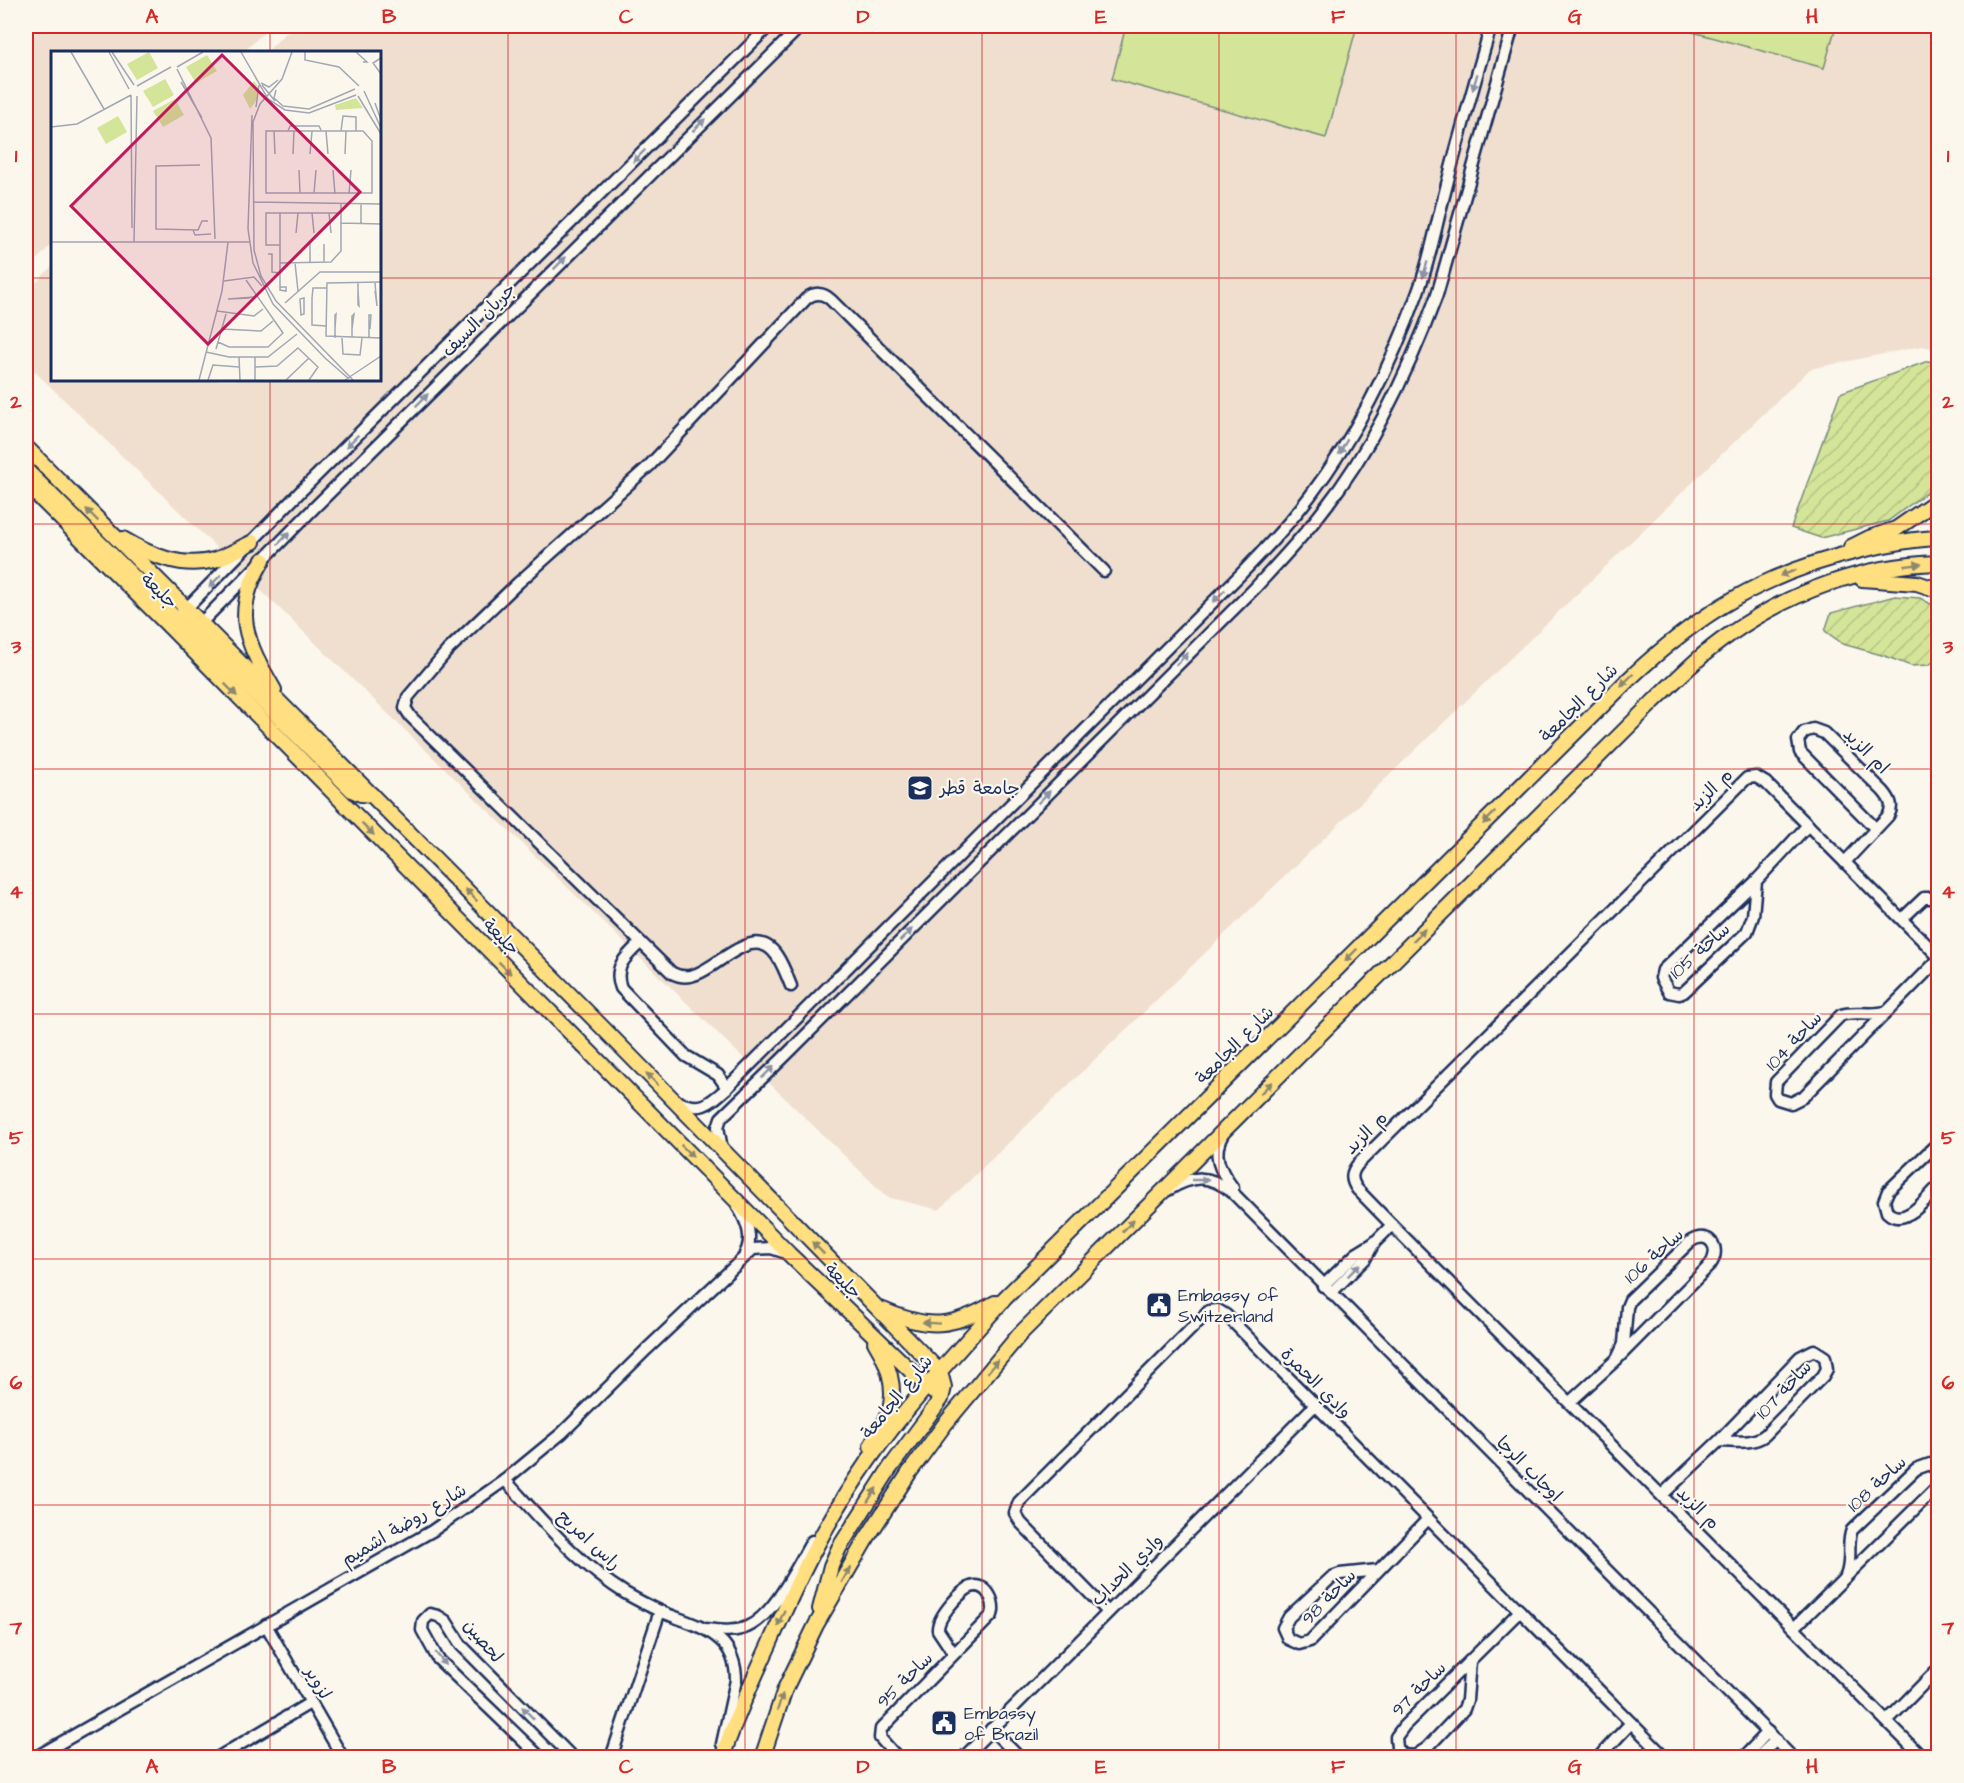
<svg xmlns="http://www.w3.org/2000/svg" width="1964" height="1783" font-family="'Architects Daughter','Playpen Sans Arabic',sans-serif">
  <defs>
    <pattern id="garden-furrows" width="10" height="10" patternUnits="userSpaceOnUse" patternTransform="scale(1.5)"><rect width="10" height="10" fill="#d4e498"/><path d="M-1 1l2-2M0 10L10 0M9 11l2-2" fill="none" stroke="#b5c485"/></pattern>
  </defs>
  <rect width="100%" height="100%" fill="#fbf7ec"/>
  <filter id="ink" filterUnits="userSpaceOnUse"><feTurbulence type="fractalNoise" baseFrequency=".0167" numOctaves="2"/><feDisplacementMap in="SourceGraphic" scale="12" xChannelSelector="R" yChannelSelector="G"/><feConvolveMatrix kernelMatrix="1 2 1 2 8 2 1 2 1" color-interpolation-filters="sRGB"/></filter>
  <g filter="url(#ink)">
    <!-- built -->
    <g fill="#f0dfcf">
      <path d="M26,26H270L244,52H52V244L26,271Z"/>
      <path d="M293,26H1938V350L1922,346L1810,369L939,1210L887,1197L26,363V293L52,266V380H380V52H266Z"/>
    </g>
    <!-- grass -->
    <g fill="#d4e498" stroke="#788a7b" stroke-width="1.5">
      <path d="M1126,26H1357L1326,138L1112,79Z"/>
      <path d="M1671,26H1836L1824,68Z"/>
    </g>
    <!-- garden -->
    <g fill="url(#garden-furrows)" stroke="#788a7b" stroke-width="1.5">
      <path d="M1928,361L1938,363V484L1888,521L1821,538L1791,528L1840,393Z"/>
      <path d="M1895,596L1920,598L1938,608V658L1929,665L1911,666L1885,656L1843,644L1825,631L1831,613Z"/>
    </g>
    <g fill="none" stroke-linecap="round" stroke-linejoin="round">
      <!-- minor casing -->
      <g stroke="#1b2f5e" stroke-width="15">
        <g id="minor">
          <path d="M182,613L301,491L769,26"/>
          <path d="M195,629L315,507L801,26"/>
          <path d="M1845,862L1888,816C1894,806 1890,799 1883,791L1824,733L1813,729L1804,732L1798,740L1800,752L1876,829"/>
          <path d="M1756,881L1753,916L1747,932L1684,992L1679,994L1669,992L1661,978L1663,970L1756,881L1808,825"/>
          <path d="M1902,919L1924,898H1938"/>
          <path d="M640,943C625,957 613,968 621,988L686,1056L718,1075L727,1088"/>
          <path d="M791,986C787,976 783,965 777,956C753,920 716,972 690,976C684,977 678,976 672,973L411,717L405,708L408,697L448,650L518,583L649,466L806,299C814,292 823,292 831,300L1104,571"/>
          <path d="M1888,1011C1872,1017 1855,1010 1841,1015L1776,1082L1775,1094L1778,1099L1791,1103L1803,1097L1938,960"/>
          <path d="M676,1101C701,1112 708,1105 727,1088L1241,574C1265,549 1289,524 1310,496C1356,435 1392,364 1418,292C1430,260 1436,225 1445,192C1459,136 1475,81 1491,26"/>
          <path d="M1223,1134C1211,1154 1220,1171 1233,1188"/>
          <path d="M1938,1143L1888,1191L1884,1201L1887,1212C1905,1229 1926,1198 1938,1187"/>
          <path d="M722,1149L718,1127L721,1118L781,1060L1255,588C1279,562 1303,537 1324,509C1374,446 1409,370 1437,295L1513,26"/>
          <path d="M1168,1190C1193,1175 1209,1174 1232,1192L1793,1758"/>
          <path d="M738,1207C747,1222 754,1238 745,1254"/>
          <path d="M1323,1286L1356,1254L1374,1243L1392,1225"/>
          <path d="M1331,1293L1365,1259L1374,1243"/>
          <path d="M1570,1402L1617,1359L1710,1265C1722,1249 1710,1230 1691,1241L1630,1300L1627,1307L1624,1344L1617,1359"/>
          <path d="M505,1480C542,1520 579,1565 625,1593C637,1600 649,1606 662,1612C681,1620 703,1625 719,1639C731,1649 736,1665 736,1680L722,1744"/>
          <path d="M1662,1495L1719,1441L1800,1357L1814,1350L1825,1357L1827,1369L1823,1376L1765,1435C1752,1445 1735,1441 1719,1441"/>
          <path d="M1378,1570L1340,1574L1332,1577L1289,1617L1283,1628L1288,1639L1299,1644L1310,1641L1428,1519"/>
          <path d="M1846,1576C1853,1559 1846,1543 1852,1530L1916,1469L1930,1464L1938,1470"/>
          <path d="M1108,1612L1021,1523L1015,1513L1019,1502L1209,1311L1218,1310L1226,1315L1666,1758"/>
          <path d="M266,1625L343,1758"/>
          <path d="M1794,1628L1938,1486"/>
          <path d="M705,1629C719,1630 734,1633 747,1627C775,1615 797,1566 812,1541"/>
          <path d="M1470,1661L1467,1700L1464,1709L1427,1748L1415,1756L1403,1755L1397,1748L1396,1737L1404,1726L1520,1611"/>
          <path d="M1887,1721L1938,1669"/>
          <path d="M991,1729L1020,1758"/>
          <path d="M34,1758L432,1531L505,1480L562,1433L647,1349L753,1249L771,1248L786,1253"/>
          <path d="M217,1758L310,1703"/>
          <path d="M541,1758L438,1659L422,1630L423,1621L430,1614L438,1616L446,1621L461,1645L573,1758"/>
          <path d="M611,1758L660,1611"/>
          <path d="M898,1758L880,1738L881,1729L992,1615C997,1601 984,1578 967,1589C957,1596 937,1618 938,1630L954,1654"/>
          <path d="M963,1758L1315,1405"/>
          <path d="M1598,1758L1631,1723"/>
          <path d="M1743,1758L1768,1732"/>
          <path d="M1757,1758L1776,1740"/>
          <path d="M1923,1758L1392,1225L1357,1189C1350,1179 1351,1172 1359,1163L1747,778L1756,777L1766,783L1938,956"/>
        </g>
      </g>
      <!-- major casing -->
      <g stroke="#1b2f5e" stroke-width="18">
        <g id="major">
          <path d="M26,447L601,1026L940,1372L944,1387L941,1399L890,1468L839,1548L831,1566L820,1609"/>
          <path d="M26,470L172,615L180,621L190,625"/>
          <path d="M26,484L169,626L789,1254L933,1392"/>
          <path d="M123,539C150,555 182,569 214,560C227,556 240,548 253,542"/>
          <path d="M1851,547L1869,538L1896,529L1938,500"/>
          <path d="M263,560C231,613 246,641 274,690"/>
          <path d="M1862,579L1917,583L1938,590"/>
          <path d="M169,626L182,627L192,631L352,790L361,794L372,795"/>
          <path d="M883,1310C929,1330 952,1328 995,1303"/>
          <path d="M871,1446C875,1438 881,1430 885,1422C899,1395 890,1366 875,1342"/>
          <path d="M722,1758C735,1719 752,1682 769,1645C799,1578 826,1521 868,1461C909,1403 958,1351 1005,1298L1628,680C1700,612 1764,573 1862,550C1887,544 1912,539 1938,538"/>
          <path d="M762,1758L785,1689L816,1625L865,1541L909,1473L945,1424L1020,1334L1653,702C1677,679 1701,654 1729,635C1789,592 1864,565 1938,563"/>
        </g>
      </g>
      <!-- minor -->
      <use href="#minor" stroke="#fbf7ec" stroke-width="10"/>
      <!-- major -->
      <use href="#major" stroke="#ffdf80" stroke-width="14"/>
    </g>
    <!-- one-way arrows -->
    <defs><path id="oneway-solid" d="M-6-.8H1V-3.2L6.5 0L1 3.2V.8H-6Z" transform="scale(1.5)"/></defs>
    <g fill="#8b93a5">
      <use href="#oneway-solid" transform="translate(1475 82) rotate(106)"/>
      <use href="#oneway-solid" transform="translate(699 125) rotate(-45)"/>
      <use href="#oneway-solid" transform="translate(639 156) rotate(135)"/>
      <use href="#oneway-solid" transform="translate(560 263) rotate(-45)"/>
      <use href="#oneway-solid" transform="translate(1425 270) rotate(106)"/>
      <use href="#oneway-solid" transform="translate(422 400) rotate(-45)"/>
      <use href="#oneway-solid" transform="translate(352 441) rotate(135)"/>
      <use href="#oneway-solid" transform="translate(1343 447) rotate(120)"/>
      <use href="#oneway-solid" transform="translate(284 538) rotate(-46)"/>
      <use href="#oneway-solid" transform="translate(215 581) rotate(134)"/>
      <use href="#oneway-solid" transform="translate(1219 596) rotate(135)"/>
      <use href="#oneway-solid" transform="translate(1182 659) rotate(-45)"/>
      <use href="#oneway-solid" transform="translate(1044 797) rotate(-45)"/>
      <use href="#oneway-solid" transform="translate(906 935) rotate(-45)"/>
      <use href="#oneway-solid" transform="translate(768 1072) rotate(-44)"/>
      <use href="#oneway-solid" transform="translate(1200 1180)"/>
      <use href="#oneway-solid" transform="translate(1354 1270) rotate(-45)"/>
      <use href="#oneway-solid" transform="translate(441 1659) rotate(51)"/>
      <use href="#oneway-solid" transform="translate(528 1713) rotate(-134)"/>
    </g>
    <g fill="#8d876f">
      <use href="#oneway-solid" transform="translate(92 515) rotate(-135)"/>
      <use href="#oneway-solid" transform="translate(1913 565) rotate(-7)"/>
      <use href="#oneway-solid" transform="translate(1788 573) rotate(160)"/>
      <use href="#oneway-solid" transform="translate(1627 680) rotate(136)"/>
      <use href="#oneway-solid" transform="translate(231 690) rotate(45)"/>
      <use href="#oneway-solid" transform="translate(1489 818) rotate(135)"/>
      <use href="#oneway-solid" transform="translate(368 829) rotate(45)"/>
      <use href="#oneway-solid" transform="translate(471 895) rotate(-135)"/>
      <use href="#oneway-solid" transform="translate(1419 935) rotate(-45)"/>
      <use href="#oneway-solid" transform="translate(1351 955) rotate(135)"/>
      <use href="#oneway-solid" transform="translate(505 968) rotate(45)"/>
      <use href="#oneway-solid" transform="translate(652 1079) rotate(-134)"/>
      <use href="#oneway-solid" transform="translate(1266 1088) rotate(-45)"/>
      <use href="#oneway-solid" transform="translate(687 1151) rotate(45)"/>
      <use href="#oneway-solid" transform="translate(1128 1226) rotate(-45)"/>
      <use href="#oneway-solid" transform="translate(818 1248) rotate(-135)"/>
      <use href="#oneway-solid" transform="translate(931 1323) rotate(-176)"/>
      <use href="#oneway-solid" transform="translate(993 1366) rotate(-50)"/>
      <use href="#oneway-solid" transform="translate(872 1495) rotate(-57)"/>
      <use href="#oneway-solid" transform="translate(846 1575) rotate(-60)"/>
      <use href="#oneway-solid" transform="translate(781 1618) rotate(114)"/>
      <use href="#oneway-solid" transform="translate(780 1702) rotate(-72)"/>
    </g>
  </g>
  <!-- grid -->
  <path fill="none" stroke="#d62828" stroke-width="1.5" stroke-opacity="0.55" d="M270,26V52M508,26V1758M745,26V1758M982,26V1758M1219,26V1758M1456,26V1758M1694,26V1758M26,278H52M380,278H1938M270,380V1758M26,524H1938M26,769H1938M26,1014H1938M26,1259H1938M26,1505H1938"/>
  <!-- icons -->
  <defs>
    <g id="university-square" transform="scale(1.35)"><rect x="-9" y="-9" width="18" height="18" rx="4" fill="#1b2f5e" stroke="#fbf7ec"/><path d="M0-5L7-2L0 1L-7-2ZM-4 1L0 2.5L4 1V4Q0 6-4 4Z" fill="#fff"/></g>
    <g id="civic-square" transform="scale(1.35)"><rect x="-9" y="-9" width="18" height="18" rx="4" fill="#1b2f5e" stroke="#fbf7ec"/><path d="M-.6-6.5H3V-4.5H.6V-3L4-1V1h2V6H-6V1h2V-1L-.6-3ZM-1.2 2.5V6h2.4V2.5Z" fill="#fff"/></g>
  </defs>
  <g fill-rule="evenodd">
    <use href="#university-square" x="920" y="788"/>
    <use href="#civic-square" x="1159" y="1305"/>
    <use href="#civic-square" x="944" y="1723"/>
  </g>
  <g text-anchor="middle" dominant-baseline="central" stroke-width="4.5" stroke-linejoin="round" paint-order="stroke">
    <!-- street labels -->
    <g font-size="18" fill="#1b2f5e" stroke="#fbf7ec">
      <text transform="translate(479 320) rotate(-45)">جريان السيف</text>
      <text transform="translate(159 591) rotate(44)">جليعة</text>
      <text transform="translate(1579 703) rotate(-45)">شارع الجامعة</text>
      <text transform="translate(1866 751) rotate(45)">ام الزبد</text>
      <text transform="translate(1711 790) rotate(-44)">م الزبد</text>
      <text transform="translate(501 937) rotate(45)">جليعة</text>
      <text transform="translate(1700 951) rotate(-42)">ساحة 105</text>
      <text transform="translate(1794 1041) rotate(-47)">ساحة 104</text>
      <text transform="translate(1235 1045) rotate(-45)">شارع الجامعة</text>
      <text transform="translate(1366 1133) rotate(-45)">م الزبد</text>
      <text transform="translate(1654 1256) rotate(-42)">ساحة 106</text>
      <text transform="translate(843 1281) rotate(44)">جليعة</text>
      <text transform="translate(1316 1383) rotate(45)">وادي الحمرة</text>
      <text transform="translate(1784 1390) rotate(-47)">ساحة 107</text>
      <text transform="translate(897 1397) rotate(-51)">شارع الجامعة</text>
      <text transform="translate(1529 1469) rotate(45)">اوجاب الرجا</text>
      <text transform="translate(1877 1484) rotate(-43)">ساحة 108</text>
      <text transform="translate(1698 1508) rotate(45)">م الزبد</text>
      <text transform="translate(404 1525) rotate(-31)">شارع روضة اشميم</text>
      <text transform="translate(589 1540) rotate(43)">راس امريح</text>
      <text transform="translate(1127 1570) rotate(-45)">وادي الحداب</text>
      <text transform="translate(1329 1597) rotate(-46)">ساحة 98</text>
      <text transform="translate(483 1641) rotate(50)">لحصين</text>
      <text transform="translate(905 1680) rotate(-45)">ساحة 95</text>
      <text transform="translate(318 1683) rotate(60)">لزوير</text>
      <text transform="translate(1419 1689) rotate(-45)">ساحة 97</text>
    </g>
    <!-- poi labels -->
    <g font-size="18" fill="#1b2f5e" stroke="#fbf7ec" text-anchor="start">
      <text x="940" y="788">جامعة قطر</text>
      <text x="1178" y="1295">Embassy of<tspan x="1178" dy="21">Switzerland</tspan></text>
      <text x="964" y="1713">Embassy<tspan x="964" dy="21">of Brazil</tspan></text>
    </g>
  </g>
  <!-- overview -->
  <g transform="translate(51 51)">
    <rect width="330" height="330" fill="#fbf7ec"/>
    <path d="M98,1L107,17L86,29L76,13ZM156,4L166,20L145,32L135,16ZM114,28L123,44L102,56L92,40ZM124,48L133,64L112,76L102,60ZM67,65L76,81L55,93L46,77Z" fill="#d4e498"/>
    <path d="M305,47L312,57L285,59L284,54Z" fill="#d4e498"/>
    <path d="M203,30L208,37L205,50L199,58L192,44Z" fill="#d4e498"/>
    <path fill="none" stroke="#a1a7b3" stroke-width="1.5" d="M20,1L53,58M58,1L78,38M61,1L83,34M190,1L217,48L234,59L258,62L305,44M241,1L231,28L209,53L202,71L203,199L210,225L225,250L302,329M254,1V9L288,16L308,35M305,1L316,11H312M330,7L322,12L330,23M126,16L152,1M126,18L160,87L164,188M130,31L151,67M210,32L218,36L227,29M211,34L224,50M86,35L120,16M225,39L223,47L232,55M313,40L330,77M80,44L81,177M307,45L330,83M324,52L330,69M232,55L258,58L304,38M205,56L208,34M201,64L197,178L202,212L222,253L275,308M0,76L26,73L80,44M215,80H312L321,90V142H215ZM223,80L224,103M237,80L239,75H268L270,79M275,80L277,103M290,80L292,65L305,66V80M242,103L243,80M259,103L261,80M294,103L295,80M149,114L105,115V178L147,179L151,170H157M248,119L249,142M282,119L284,143M263,142L265,119M298,143L300,119M203,151L330,153M261,162L263,182M278,162L280,182M290,172L330,173M310,172V153M142,179L144,184L160,183M245,182L247,162M0,191H199M83,191L86,45M259,193V212M229,194H215V162H290M217,203H221V221L229,222M229,212L280,211L290,200V153M244,212L247,240M273,212V193M173,230L203,226L211,235M307,231V254L308,255L307,239M330,231L276,232L275,285L330,287M229,236H235V240L229,239V162M324,240L326,255L324,232M199,247L177,248L203,246M253,247V263L250,264L249,248ZM234,252L269,221H330M166,260L203,265L212,258M275,275L261,274V247L262,237H276M171,278L210,280L222,270M301,286V265L303,263L301,278M318,286V264H320L319,278M284,287V264L285,263L284,278M291,287L292,303L309,304L311,287M167,291L178,296H217L232,282L195,229M165,298L175,263M155,301L178,306H217L246,283M188,306L189,329M274,307L298,328M204,316L226,315L247,297L267,316L258,329M148,329L171,240L177,191M157,329L162,314L188,316M204,329V306M235,329L258,307M294,329L330,305"/>
    <path fill="#c2185b" fill-opacity="0.15" stroke="#c2185b" stroke-width="3" d="M171,4L309,141L157,293L20,155Z"/>
    <rect width="330" height="330" fill="none" stroke="#1b2f5e" stroke-width="3"/>
  </g>
  <!-- margin -->
  <rect width="1964" height="1783" fill="none" stroke="#fbf7ec" stroke-width="66"/>
  <rect x="33" y="33" width="1898" height="1717" fill="none" stroke="#d62828" stroke-width="2"/>
  <g font-size="20" text-anchor="middle" font-weight="bold" fill="#d62828">
    <text x="152" y="23">A</text>
    <text x="389" y="23">B</text>
    <text x="626" y="23">C</text>
    <text x="863" y="23">D</text>
    <text x="1101" y="23">E</text>
    <text x="1338" y="23">F</text>
    <text x="1575" y="23">G</text>
    <text x="1812" y="23">H</text>
    <text x="16" y="162">1</text>
    <text x="1948" y="162">1</text>
    <text x="16" y="408">2</text>
    <text x="1948" y="408">2</text>
    <text x="16" y="653">3</text>
    <text x="1948" y="653">3</text>
    <text x="16" y="898">4</text>
    <text x="1948" y="898">4</text>
    <text x="16" y="1144">5</text>
    <text x="1948" y="1144">5</text>
    <text x="16" y="1389">6</text>
    <text x="1948" y="1389">6</text>
    <text x="16" y="1634">7</text>
    <text x="1948" y="1634">7</text>
    <text x="152" y="1773">A</text>
    <text x="389" y="1773">B</text>
    <text x="626" y="1773">C</text>
    <text x="863" y="1773">D</text>
    <text x="1101" y="1773">E</text>
    <text x="1338" y="1773">F</text>
    <text x="1575" y="1773">G</text>
    <text x="1812" y="1773">H</text>
  </g>
</svg>
